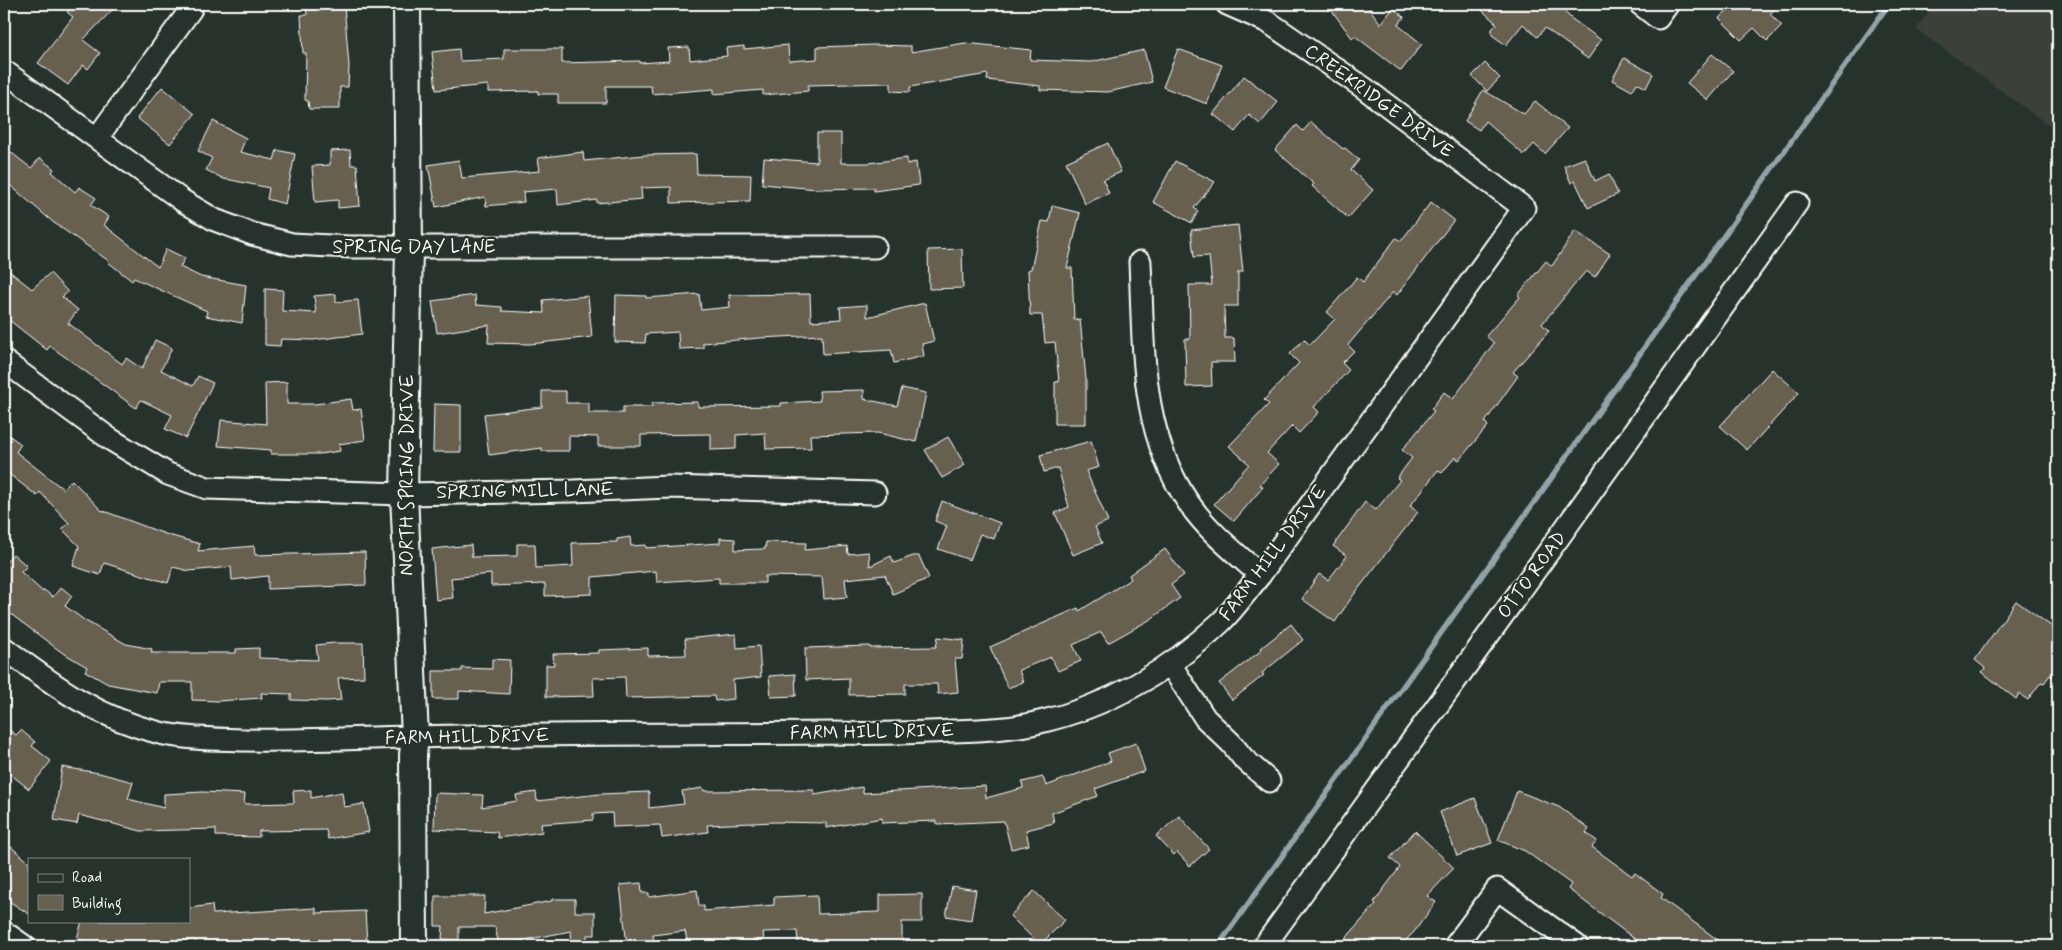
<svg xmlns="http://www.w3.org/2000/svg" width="2062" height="950" font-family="Mynerve,sans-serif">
  <rect width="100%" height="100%" fill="#26332d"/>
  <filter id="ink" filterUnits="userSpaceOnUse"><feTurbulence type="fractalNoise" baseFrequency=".02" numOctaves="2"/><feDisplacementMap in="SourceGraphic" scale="10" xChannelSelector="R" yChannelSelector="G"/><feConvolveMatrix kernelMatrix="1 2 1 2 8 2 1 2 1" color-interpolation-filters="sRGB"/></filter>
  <g filter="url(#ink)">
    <!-- built -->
    <path fill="#3a4138" d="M1935,4H2058V132L1916,29Z"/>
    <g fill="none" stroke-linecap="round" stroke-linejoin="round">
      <!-- stream -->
      <path stroke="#92a4a9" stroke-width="5.5" d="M1218,946L1889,4"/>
    </g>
    <!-- building -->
    <g fill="#676150" stroke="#fff">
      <path d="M75,4H118L83,40L100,53L88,69L83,65L68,85L38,63L73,17L67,12Z"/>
      <path d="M306,4H344L349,66L348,87H340V109H309L308,101L305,100L306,53H303L301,15H307Z"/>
      <path d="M1327,4H1366L1381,24L1393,8L1404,17L1398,25L1422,44L1401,71L1355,36L1352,38Z"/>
      <path d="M1475,4H1556L1572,19L1601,40L1588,59L1545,28L1537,37L1523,24L1506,45L1492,35V29L1497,24Z"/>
      <path d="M1734,4H1779L1770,14L1782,26L1767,41L1754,28L1741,40L1719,18Z"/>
      <path d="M965,43L1031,50L1030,60L1091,62L1144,50L1152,82L1108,92L1040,90V86L987,80L988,74L910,87V92L891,91V83L808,85V91L763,95V90L714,94V89L652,94L651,86H606V103H558V94H538V91L488,92V85L436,90L432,52L459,49L460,61L504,59V49H562V63L640,61V63L669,61L668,48L689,47L690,60L727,56L726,48L744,46V49L788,45L789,61L817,59V47L874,45L911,46V52Z"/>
      <path d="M1178,49L1222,65L1207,104L1163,87Z"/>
      <path d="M1712,54L1733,71L1708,100L1687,83Z"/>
      <path d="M1624,58L1653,74L1646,88L1637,83L1632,91L1612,80Z"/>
      <path d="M1485,63L1500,78L1487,91L1472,76Z"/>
      <path d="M1244,76L1278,102L1260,124L1249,115L1235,132L1213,114Z"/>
      <path d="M162,87L195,114L170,144L137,118Z"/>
      <path d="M1483,90L1524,114L1535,101L1568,128L1545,154L1534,144L1524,155L1485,121L1479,130L1465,121Z"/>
      <path d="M213,121L246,138L240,152L274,160L277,150L295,154L285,204L267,199L269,188L226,179V180L206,170L212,158L198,151Z"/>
      <path d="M1311,122L1343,149L1345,148L1359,160L1351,170L1373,190L1348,218L1312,186L1314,184L1275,150L1297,125L1303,131Z"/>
      <path d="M817,133H841V163H869L907,158V164L916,162L919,185L874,191V188L817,189L762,184L764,158L817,162Z"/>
      <path d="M1108,143L1121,172L1103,180L1109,193L1085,204L1066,162Z"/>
      <path d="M4,147L31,168L40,158L54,169L52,172L75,192L79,187L96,198L91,205L109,217L104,225L158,267L166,249L185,258L180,267L201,277L246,285L242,323L206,316L207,311L134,278L132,281L108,262L109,261L54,223L4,180Z"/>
      <path d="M350,150L351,165H357L360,206L338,208V200L315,202L312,166L330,165V151Z"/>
      <path d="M583,152L584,161L644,155L696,154L697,174L751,175L750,201L671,203V187L641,188L642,199L597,203V200L558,205L557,189L523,192L524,202L486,206L485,197L436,207L428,165L459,160L462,178L540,171L538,158Z"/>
      <path d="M1585,158L1595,181L1609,174L1618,194L1588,208L1575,181L1571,183L1564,166Z"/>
      <path d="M1175,161L1215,182L1194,208L1198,211L1192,223L1153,202Z"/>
      <path d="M1431,202L1454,220L1397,295L1393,292L1348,345L1354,351L1342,363L1349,370L1314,407L1319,412L1299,433L1292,426L1267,453L1279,464L1260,485L1263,487L1234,521L1214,504L1249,464L1229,446L1269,404L1264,400L1299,363L1290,354L1304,339L1310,345L1335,319L1327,312L1357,277L1363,282L1396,238L1401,241Z"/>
      <path d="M1052,206L1080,213L1067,268H1072L1074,320L1080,319L1086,379V424H1055V382H1059L1055,342L1045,343L1042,315H1030L1028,270L1031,269L1042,221L1049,222Z"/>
      <path d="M1238,225L1243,272H1238V306H1224L1225,338H1234L1235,362H1211L1212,386L1186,387L1185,339H1190L1189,285H1212L1209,256L1194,257L1191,230Z"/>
      <path d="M1575,231L1610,254L1595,277L1586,271L1542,324L1549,331L1513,372L1518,376L1485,422L1488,426L1459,460L1455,457L1442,473L1438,470L1410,506L1418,512L1352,597L1335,622L1302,599L1319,574L1328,580L1347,556L1333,546L1365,502L1376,510L1400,480L1397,478L1412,458L1402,450L1434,411L1431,409L1444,392L1453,399L1494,343L1486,336L1520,297L1518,295L1546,261L1552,266Z"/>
      <path d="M962,249L963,288L929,289L928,250Z"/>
      <path d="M4,267L32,289L50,273L68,292L62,297L78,310L68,323L122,364L126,358L142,369L155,340L172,348L161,370L193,386L198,376L213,383L186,438L165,429L172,415L141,400L136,408L50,346L47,350L4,316Z"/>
      <path d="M265,289L283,290L282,311L316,313L314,296L336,294V302L358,300L362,334L313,340L281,339L280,346L265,345Z"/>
      <path d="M699,294L701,310L730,307L729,295L810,294L811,321L841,319L840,307L867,305V317L925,303L934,341L922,344L924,356L894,363L891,350L823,354L822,335L759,338L703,343V348L679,349L678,332L646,334L645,343L615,342L616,295L646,296V298Z"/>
      <path d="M475,295L476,305L502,307V311L544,313L543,300L588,296L592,337L530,344L488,343L489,325L437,333L432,301Z"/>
      <path d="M1772,369L1799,393L1747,450L1720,426Z"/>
      <path d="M287,382V404H315L351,399L353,410L361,409L365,440L339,444L340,451L320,454H271V450L218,446L221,420L266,424L265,383Z"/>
      <path d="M902,388L926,393L916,442L878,433L810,435L811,448L766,449L765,433L736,435V449L711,450V434L641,435V446H598V437L569,436V451H542V448L489,455L484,414L542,407V391H566V403H589V413H623V407H652V403L698,402V407L781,406V403L820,401L819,391L864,390V399L897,406Z"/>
      <path d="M434,404L461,405V452H433Z"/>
      <path d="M4,432L21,444L16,452L63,489L72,480L101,510L165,534L200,544L198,551L254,546L255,555L365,552L366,585L268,589V576L232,580L231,567L189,571L173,567L168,583L104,563L100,575L73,566L79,546L62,529L69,523L40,492L37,496L4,470Z"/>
      <path d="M948,437L965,465L942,478L925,450Z"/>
      <path d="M1091,441L1099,467L1086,471L1108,521L1095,527L1102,543L1073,555L1055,513L1069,507L1058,468L1044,472L1040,455Z"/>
      <path d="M942,501L1000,523L994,539L980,534L970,560L938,549L947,526L935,521Z"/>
      <path d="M630,537L631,546L646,545V548L720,543V538L735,539V550L765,549L766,542L806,543L805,550L847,546L848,554L869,552L870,566L891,556L894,563L913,556H919L929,578L893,594L885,575L845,579L847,597L824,599L822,577L765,576V583H719V578L657,582L656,571L592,577V594L545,596V584L491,586V574L451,578L453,598L436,600L432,549L471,545L472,557L517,556V544H535L536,568L573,566L572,543L617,542V539Z"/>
      <path d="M1165,549L1184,575L1171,585L1180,598L1151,619L1108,643L1101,632L1073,645L1081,661L1058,671L1051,657L1019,670L1023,682L1008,688L990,647L1078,608L1079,611L1131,579L1129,575Z"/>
      <path d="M13,554L27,566L21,572L43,592L44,590L53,597L61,587L72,596L65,606L84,620L126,644L152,649L151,653H236V649L259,648V658L318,660L316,645L334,643H363L364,677L338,678L341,700L327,701L291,700V694L261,693L262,698L218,701L192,700V682H159L157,693L108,684L85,671L87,667L60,651L4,609V564Z"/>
      <path d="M2016,601L2058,631V681L2050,675L2044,683L2041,682L2028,700L2019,694L2016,699L1982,672L1985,668L1975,660Z"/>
      <path d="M1291,624L1303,640L1262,673L1264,675L1232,700L1219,683L1262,650L1261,648Z"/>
      <path d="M736,634L737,648L759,646L761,677L733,680L734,699L715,701L714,696L626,698L625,677L593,678L594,696L546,697V665H554L553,654L599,653V650L648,648V656L686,655L685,639Z"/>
      <path d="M938,637L964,640L962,659H955L958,692L938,694L937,684H905V694L849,695V678L806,680L805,648L870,646V648L936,647Z"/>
      <path d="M492,659L510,660L509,694L459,691V699H433V671H462V668L492,669Z"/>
      <path d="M795,674L796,696L771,697L769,676Z"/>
      <path d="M4,726L16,735L21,730L35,742L32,746L51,761L29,789L4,769Z"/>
      <path d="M1136,743L1145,771L1095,789L1098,796L1052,813L1054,823L1026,830L1029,845L1011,849L1004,821L937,824V821L882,823V818L826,828V823L775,822L707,825L708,832L662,838L660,825L613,827L612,813L593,814V820L541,824L542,832L498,838L497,832L434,829L435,793L483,795L482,807L517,801L516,795L536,792L537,801L600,794L649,792V808L684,804L682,791L703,788L704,791L814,790V795L862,787L863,793L985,786L986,798L1023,788L1022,782L1043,777L1046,786L1111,761L1108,753Z"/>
      <path d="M62,767L99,773L133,782L128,799L164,808V794L203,792L245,794L244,804L294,803L293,791L311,790V798L342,792L344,807L364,804L369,832L328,839L326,830L259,831V837L216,836V829L141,831L79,815L77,824L54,820Z"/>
      <path d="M1517,791L1559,807L1589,829L1586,833L1597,841L1592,847L1632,876L1635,873L1663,894L1661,898L1726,946H1644L1568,889L1571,884L1525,851L1498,840Z"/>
      <path d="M1475,798L1492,843L1457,856L1440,812Z"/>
      <path d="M1179,816L1209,849L1190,866L1177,852L1174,855L1156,836Z"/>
      <path d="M1415,831L1454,868L1427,896L1436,902L1414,932L1400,946H1339L1376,904L1374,902L1400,867L1390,858Z"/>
      <path d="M4,841L29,862V914L4,898Z"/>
      <path d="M641,883L642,893H649V897L697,890L699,906H704V911L774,905V897L817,895L818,914L880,912V895L922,894V922H902V942L827,945V942L798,944L797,931L763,932L764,940L715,945V941L688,945L685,931L653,935L654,943L627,946L620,885Z"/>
      <path d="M952,886L976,890L971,920L946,916Z"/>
      <path d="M1034,891L1065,920L1040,945L1010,916Z"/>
      <path d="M435,896H485L484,914L552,901V899H575V912H595V935H587V946H572L571,931L499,945L495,927H459V940L442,939L443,926H435Z"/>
      <path d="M212,905L213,914L316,908V913L365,911L367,943L319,946H297V943L258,946H196L195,940L163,944V946H106L77,939L82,921H189V908Z"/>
    </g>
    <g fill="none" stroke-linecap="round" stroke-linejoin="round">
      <!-- minor casing -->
      <g stroke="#fff" stroke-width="25">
        <g id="minor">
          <path d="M1640,4L1658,18L1668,4"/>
          <path d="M4,71L183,201L215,220L252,234L292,244L350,247H875"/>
          <path d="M97,138L191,9"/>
          <path d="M1140,262C1144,347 1139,432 1190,505C1209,532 1236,553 1260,575"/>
          <path d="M4,361L110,439L168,474L207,488L404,494L573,491L669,487L875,493"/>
          <path d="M4,648C55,686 97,718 160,733C186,739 215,739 241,740C298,741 355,738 412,737C552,734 692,734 832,733C872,734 913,733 953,731C982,730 1012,729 1040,722C1109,706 1170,670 1221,622C1235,608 1247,591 1260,575L1524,208L1364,88L1268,22L1227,4"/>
          <path d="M1170,664L1205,718L1231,743L1243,758L1269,781"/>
          <path d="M4,932L24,946"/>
          <path d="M1264,946L1562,533L1797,203"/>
          <path d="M1455,946L1497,889L1577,946"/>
        </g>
      </g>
      <!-- tertiary casing -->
      <g stroke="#fff" stroke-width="30">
        <path id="tertiary" d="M407,4L409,248L404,494L415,737L413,755L414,946"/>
      </g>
      <!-- minor -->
      <use href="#minor" stroke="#26332d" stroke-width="21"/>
      <!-- tertiary -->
      <use href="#tertiary" stroke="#26332d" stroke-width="26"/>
    </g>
  </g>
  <g text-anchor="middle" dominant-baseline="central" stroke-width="4.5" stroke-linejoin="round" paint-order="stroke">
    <!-- street labels -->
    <g font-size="19" fill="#fff" stroke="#26332d">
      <text transform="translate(1379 101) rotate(36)">CREEKRIDGE DRIVE</text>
      <text x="414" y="247">SPRING DAY LANE</text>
      <text transform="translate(407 475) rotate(-90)">NORTH SPRING DRIVE</text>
      <text transform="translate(525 491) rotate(-1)">SPRING MILL LANE</text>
      <text transform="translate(1273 553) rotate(-53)">FARM HILL DRIVE</text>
      <text transform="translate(1532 575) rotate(-54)">OTTO ROAD</text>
      <text transform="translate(872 732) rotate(-1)">FARM HILL DRIVE</text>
      <text transform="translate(467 737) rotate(-1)">FARM HILL DRIVE</text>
    </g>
  </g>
  <!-- margin -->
  <rect width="2062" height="950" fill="none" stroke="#26332d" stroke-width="20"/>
  <rect x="10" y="10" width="2042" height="930" fill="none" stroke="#fff" stroke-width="2" filter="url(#ink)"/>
  <!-- legend -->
  <rect x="28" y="858" width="162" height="65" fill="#26332d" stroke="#7d8581"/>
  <rect x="38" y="874" width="25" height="8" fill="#26332d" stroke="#7d8581"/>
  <text x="72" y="882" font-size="15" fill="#ffffff">Road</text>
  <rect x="38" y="895" width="25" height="15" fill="#676150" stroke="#7d8581"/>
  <text x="72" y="908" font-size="15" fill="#ffffff">Building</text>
</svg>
